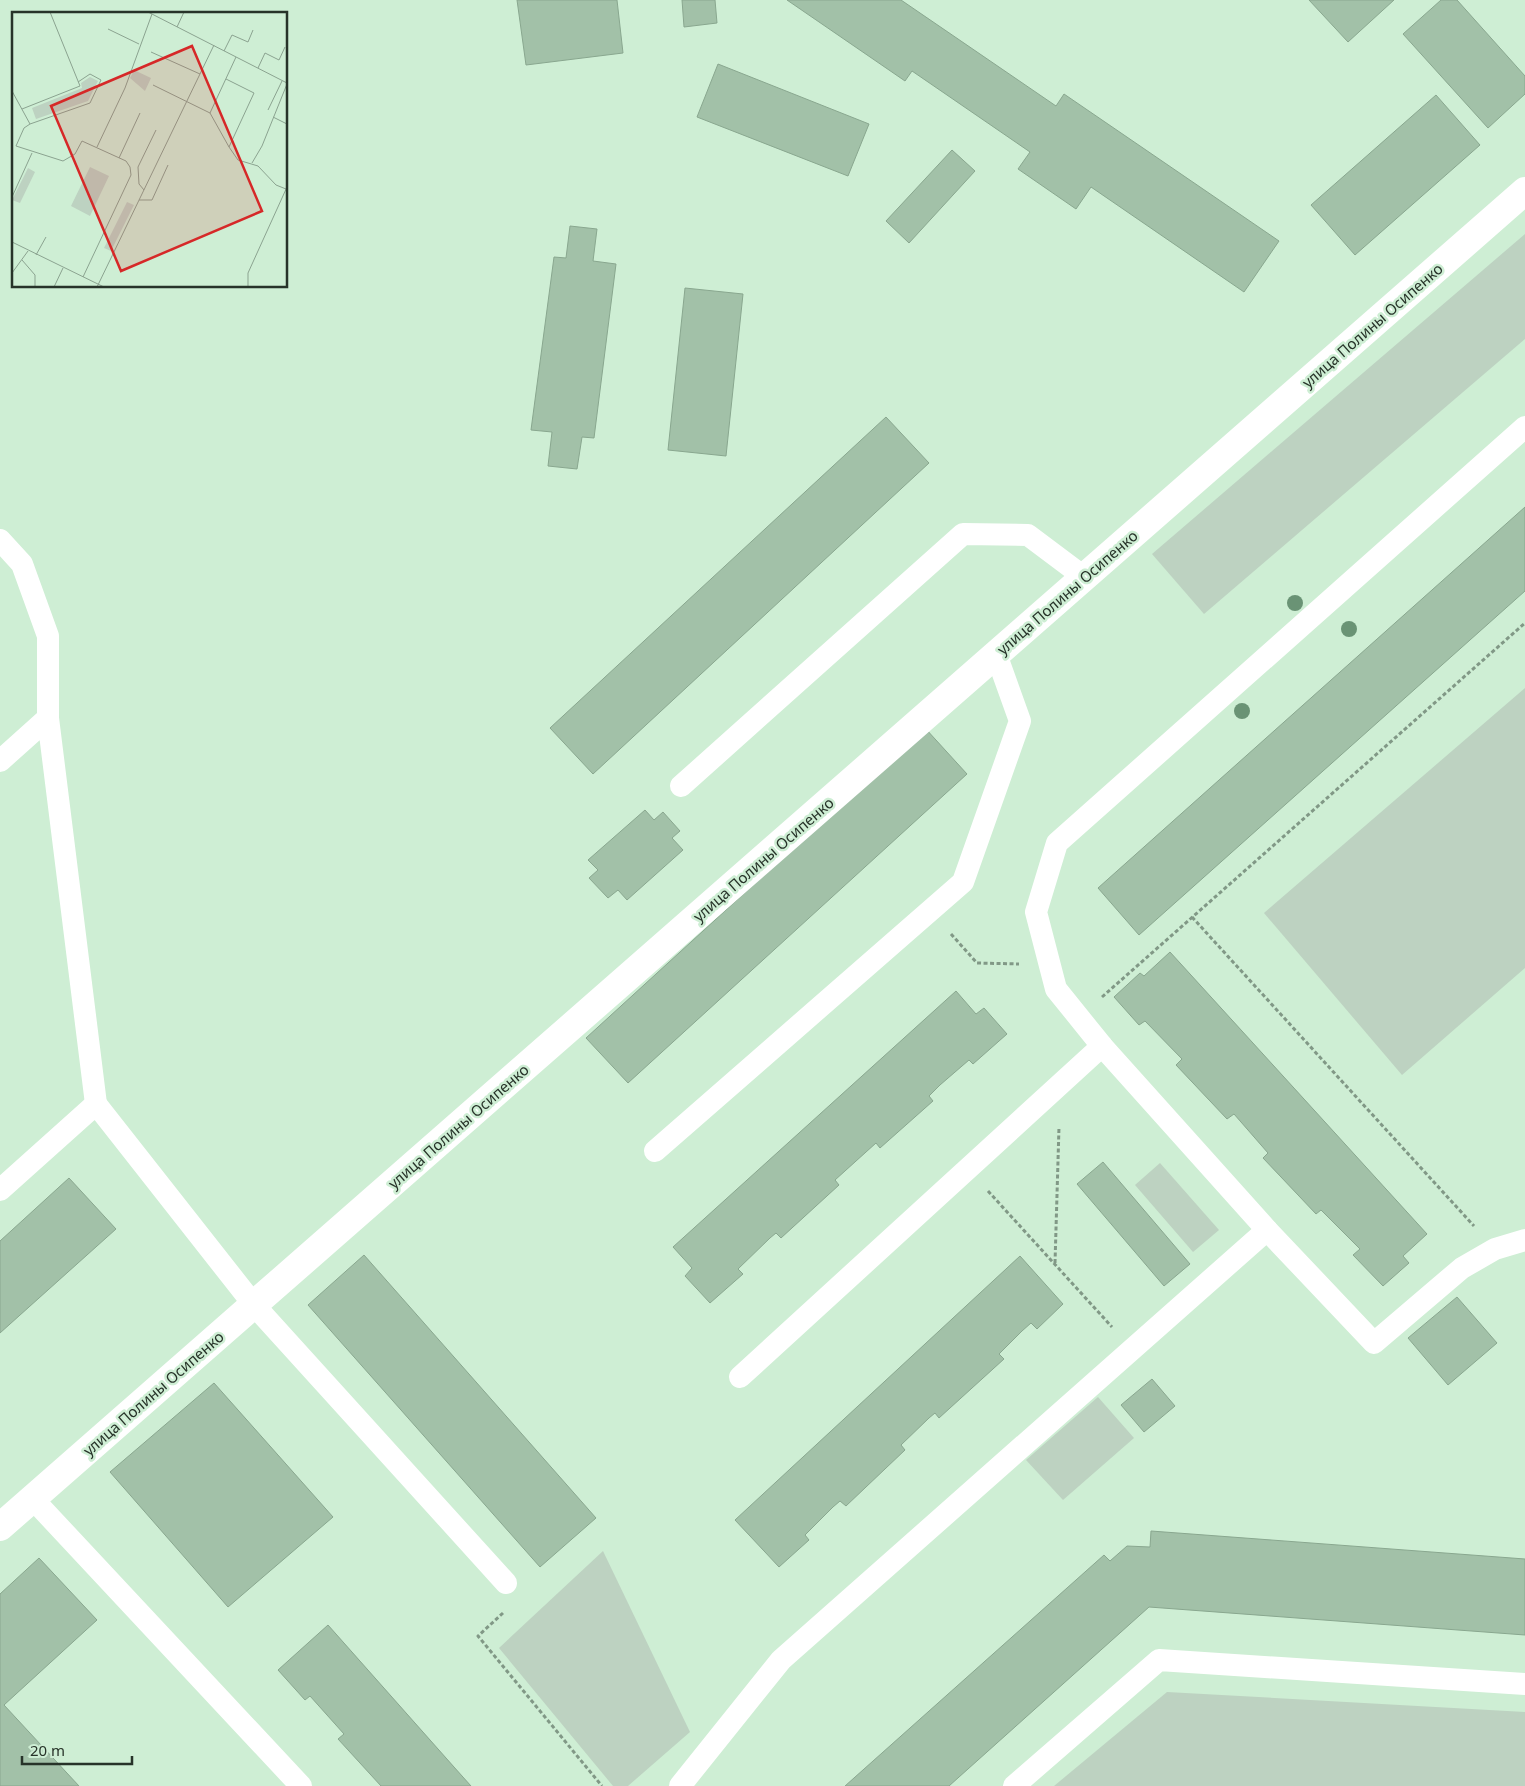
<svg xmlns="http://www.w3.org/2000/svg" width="1525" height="1786" font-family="'Noto Sans',sans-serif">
  <rect width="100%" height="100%" fill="#ceeed4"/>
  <!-- green -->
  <g fill="#bdd2c1">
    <path d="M1525,234V339L1204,614L1152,554Z"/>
    <path d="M1525,688V968L1402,1075L1264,913Z"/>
    <path d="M1160,1163L1219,1230L1193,1252L1135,1185Z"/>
    <path d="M1098,1397L1134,1438L1063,1500L1026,1460Z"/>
    <path d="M603,1551L690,1732L628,1786H613L499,1648Z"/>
    <path d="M1167,1692L1525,1712V1786H1054Z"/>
  </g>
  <!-- building -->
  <g fill="#a2c1a8" stroke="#89a78f">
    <path d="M517,0H617L623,53L526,65Z"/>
    <path d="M682,0H715L717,23L684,27Z"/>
    <path d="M787,0H901L1056,106L1064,94L1279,241L1244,292L1091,187L1076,209L1018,169L1030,152L912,71L905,81Z"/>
    <path d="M1309,0H1394L1348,42Z"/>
    <path d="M1441,0H1457L1525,76V94L1488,128L1403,34Z"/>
    <path d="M718,64L869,124L848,176L697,117Z"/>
    <path d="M1436,95L1480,145L1355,255L1311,205Z"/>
    <path d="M952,150L975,171L909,243L886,221Z"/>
    <path d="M570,226L597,229L593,261L616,264L594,438L582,437L577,469L548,466L552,432L531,430L554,257L566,258Z"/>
    <path d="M685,288L743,294L726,456L668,450Z"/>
    <path d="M886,417L929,463L593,774L550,728Z"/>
    <path d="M1525,507V591L1139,935L1098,888Z"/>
    <path d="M925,728L967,774L628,1083L586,1038Z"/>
    <path d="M645,810L654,820L663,812L680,831L672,838L683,850L627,900L618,890L608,898L589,878L598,870L588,860Z"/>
    <path d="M1170,952L1427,1234L1403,1256L1409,1263L1383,1286L1353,1255L1360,1249L1321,1210L1316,1214L1263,1158L1268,1153L1234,1114L1227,1119L1176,1065L1182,1059L1145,1021L1139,1025L1114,997L1140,973L1144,976Z"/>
    <path d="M956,991L976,1014L984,1008L1007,1034L973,1064L969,1060L940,1085L929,1096L933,1101L880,1148L876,1143L835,1180L839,1185L781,1238L776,1233L770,1238L738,1269L743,1274L710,1303L685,1276L692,1268L673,1247Z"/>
    <path d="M1103,1162L1190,1264L1164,1286L1077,1184Z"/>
    <path d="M69,1178L116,1229L0,1333V1241Z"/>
    <path d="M364,1255L596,1518L540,1567L308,1305Z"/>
    <path d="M1020,1256L1063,1304L1037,1329L1031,1323L1022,1331L999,1354L1004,1359L939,1418L935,1413L929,1418L901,1445L905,1450L846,1506L840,1501L833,1507L805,1535L809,1540L779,1567L735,1520Z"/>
    <path d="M1457,1297L1497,1343L1448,1385L1408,1338Z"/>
    <path d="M1152,1379L1175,1406L1144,1432L1121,1405Z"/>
    <path d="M214,1383L333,1517L228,1607L110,1472Z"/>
    <path d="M1151,1531L1525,1559V1635L1149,1607L949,1786H845L1104,1555L1110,1561L1127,1546L1150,1547Z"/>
    <path d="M39,1558L97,1620L4,1705L79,1786H0V1594Z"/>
    <path d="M328,1625L454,1767L471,1786H381L338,1739L344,1734L310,1696L305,1700L278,1670Z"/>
  </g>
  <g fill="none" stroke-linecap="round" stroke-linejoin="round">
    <!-- path -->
    <g stroke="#819886" stroke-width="3" stroke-dasharray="4 2.5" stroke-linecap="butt">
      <path d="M1192,917L1474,1226"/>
      <path d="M951,934L977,963L1019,964"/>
      <path d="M1102,997L1525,623"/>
      <path d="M988,1191L1112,1327"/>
      <path d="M1055,1263L1059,1127"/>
      <path d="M503,1613L478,1636L602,1786"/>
    </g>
    <!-- lane -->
    <g stroke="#fff" stroke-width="22">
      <path d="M1525,427L1057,843L1036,912L1056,989L1102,1046L1267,1230L1374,1343L1462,1268L1495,1249L1525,1240"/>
      <path d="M0,540L22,564L48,636V718"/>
      <path d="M0,761L48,718L96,1104"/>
      <path d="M681,786L963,534L1028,535L1084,577"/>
      <path d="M655,1151L963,882L1020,721L996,654"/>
      <path d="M0,1190L96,1104L254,1305L506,1583"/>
      <path d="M740,1377L1102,1046"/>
      <path d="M32,1498L301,1786"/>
      <path d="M680,1786L781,1660L1267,1230"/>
      <path d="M1014,1786L1159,1660L1525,1684"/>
    </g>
    <!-- street -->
    <path stroke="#fff" stroke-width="28" d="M0,1527L1525,191"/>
  </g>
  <!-- trees -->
  <g fill="#6a9375">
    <circle cx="1295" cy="603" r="8"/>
    <circle cx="1349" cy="629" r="8"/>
    <circle cx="1242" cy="711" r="8"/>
  </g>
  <g text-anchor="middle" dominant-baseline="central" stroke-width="5" stroke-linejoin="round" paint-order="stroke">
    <!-- street labels -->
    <g font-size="15" fill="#273329" stroke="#ceeed4">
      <text transform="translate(1372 325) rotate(-41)">улица Полины Осипенко</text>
      <text transform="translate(1067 592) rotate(-41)">улица Полины Осипенко</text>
      <text transform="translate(763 859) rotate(-41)">улица Полины Осипенко</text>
      <text transform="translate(458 1126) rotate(-41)">улица Полины Осипенко</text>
      <text transform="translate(153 1393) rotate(-41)">улица Полины Осипенко</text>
    </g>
  </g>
  <!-- overview -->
  <g transform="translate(12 12)">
    <rect width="275" height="275" fill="#ceeed4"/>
    <path d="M122,58L139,66L133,79L118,66ZM78,65L86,69L76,89L24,107L20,96L70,76L69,71ZM78,155L97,164L78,204L59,194ZM16,156L23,160L8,191L0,188ZM115,190L122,193L99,239L92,236Z" fill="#bdd2c1"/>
    <path fill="none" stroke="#8ba390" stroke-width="1" d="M136,0L275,71M165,15L172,0M96,17L127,32M212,39L220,23L236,30L241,18M139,40L188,62M246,56L253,41L267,48L273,35M66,70L78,62L89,68L78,91L18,112L12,116L4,134L51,149L63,142L70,129L114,149L118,155L119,163L71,265M141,73L198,101L224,45M0,79L18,112M10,97L68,74L38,0M256,98L270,69M198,101L217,135L242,81L214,67M261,105L275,112M85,135L113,76L140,2M217,135L226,148L246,154L264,173L274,177M107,146L128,101M240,151L250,134L275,72M132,178L127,172L126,155L144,118M0,185L20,141M127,188H140L156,153M0,230L92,275M24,243L34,225M10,248L23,263V275M0,261L16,239M42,275L51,256M85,275L202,33M236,275V261L275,175"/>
    <path fill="#d62828" fill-opacity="0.15" stroke="#d62828" stroke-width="2.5" d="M180,34L250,199L109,259L39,94Z"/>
    <rect width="275" height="275" fill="none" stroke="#273329" stroke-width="2.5"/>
  </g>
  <!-- scale -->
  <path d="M22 1756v8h110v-8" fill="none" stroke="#273329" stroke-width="2.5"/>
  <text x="30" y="1756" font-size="15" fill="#273329" stroke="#ceeed4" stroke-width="4" paint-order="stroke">20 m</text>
</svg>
